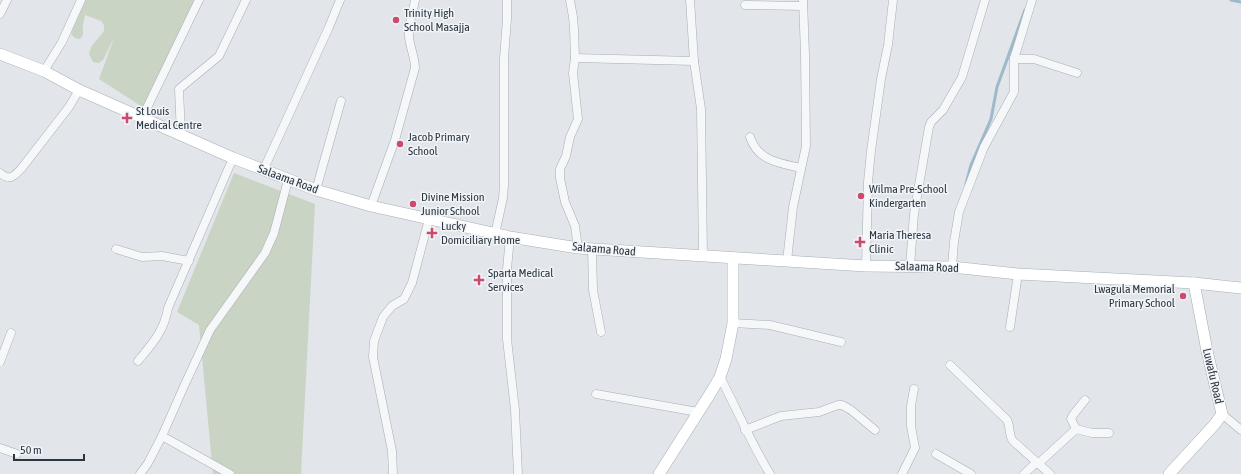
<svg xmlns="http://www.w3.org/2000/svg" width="1241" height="474" font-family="'Asap Condensed',sans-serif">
  <rect width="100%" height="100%" fill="#e2e6ea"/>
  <!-- green -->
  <g fill="#cad4c4">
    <path d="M85,0H196L144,108L99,79L114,38L103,60L99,63L93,62L89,54L91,47L104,31V25L101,21L85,15L83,25V35L80,39L75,38L71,34L78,15Z"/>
    <path d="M234,173L315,204L301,474H213L199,325L177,312Z"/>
  </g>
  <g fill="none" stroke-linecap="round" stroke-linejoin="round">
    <!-- stream -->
    <g stroke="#9eb9c9" stroke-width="3">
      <path d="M1231,0L1241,2"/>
      <path d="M966,184L971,165L991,119L997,87L1025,10"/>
    </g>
    <!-- street casing -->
    <g stroke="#a7aeb4" stroke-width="9">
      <g id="street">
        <path d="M570,0L573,17L574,29L575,58L573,73L578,119L570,137L566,156L560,169V178L565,202L575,226L578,248"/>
        <path d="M690,0L694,61L701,109L703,256"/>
        <path d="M745,5L803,6"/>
        <path d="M0,14L7,0"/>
        <path d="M575,58L694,61"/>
        <path d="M1014,59H1034L1077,73"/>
        <path d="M44,71L62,42L81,0"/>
        <path d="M142,118L199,0"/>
        <path d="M181,135L179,89L219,56L246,0"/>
        <path d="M750,137C758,161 779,163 801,168"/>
        <path d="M263,171L329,27L340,0"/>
        <path d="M0,173C10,181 13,177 21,169L69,107L79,90"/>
        <path d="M316,190L341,101"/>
        <path d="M371,206L395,140L415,68C415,57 410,48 409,37C408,25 413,12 415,0"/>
        <path d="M495,234L503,198L504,185V58L507,19V0"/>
        <path d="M510,237L507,269V339L515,410L518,474"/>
        <path d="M116,249L142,257L162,256L189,261"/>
        <path d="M592,249L593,290L601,332"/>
        <path d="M787,261L793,207L806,146L805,54L803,0"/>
        <path d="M866,266L868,182L871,151L881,79L888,45L893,0"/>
        <path d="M910,266L914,214L929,127L931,122L943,110L962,77L985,0"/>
        <path d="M952,267L954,242L959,212L984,147L1014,92V59L1032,0"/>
        <path d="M733,323L770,325L841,342"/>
        <path d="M1010,327L1018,274"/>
        <path d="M138,361C153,343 164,331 168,308L233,158"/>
        <path d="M0,362L11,333"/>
        <path d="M950,365L1007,420C1011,427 1008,434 1013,441L1050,474"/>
        <path d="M720,377C737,409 751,443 770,474"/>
        <path d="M596,394L698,412"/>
        <path d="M1222,414L1241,430"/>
        <path d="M1076,429L1071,419L1073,415L1085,400"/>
        <path d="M745,430L781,416L819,412L838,405H842L851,410L875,430"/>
        <path d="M162,436L230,474"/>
        <path d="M0,448L17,454"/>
        <path d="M936,454L971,474"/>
        <path d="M1039,463L1076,429L1092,433H1109"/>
        <path d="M140,474L148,463L162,436L185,384L210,330L265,253L274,233L288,180"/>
        <path d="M393,474L392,451L373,357L374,341L383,317L392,306L404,299L412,283L429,219"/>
        <path d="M902,474L915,448L911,426V406L914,389"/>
        <path d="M1024,474L1037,462"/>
      </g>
    </g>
    <!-- secondary casing -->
    <g stroke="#a7aeb4" stroke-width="12">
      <g id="secondary">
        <path d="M0,54L44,71L79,90L233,158L316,190L371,206L510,237L578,248L866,266L952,267L1018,274L1194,283L1241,288"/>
        <path d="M659,474L710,394L720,377L726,359L733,323V258"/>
        <path d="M1169,474L1215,424L1222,414L1207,351L1194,283"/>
      </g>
    </g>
    <!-- street -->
    <use href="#street" stroke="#f5f7f9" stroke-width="8"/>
    <!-- secondary -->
    <use href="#secondary" stroke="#fff" stroke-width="11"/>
  </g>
  <!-- markers -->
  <g fill="#cb4b6f" stroke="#f2f5f8" stroke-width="1.5">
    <circle cx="396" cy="20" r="4"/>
    <path d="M125 112h4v4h4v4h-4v4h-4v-4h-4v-4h4z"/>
    <circle cx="400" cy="144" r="4"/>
    <circle cx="861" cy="196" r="4"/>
    <circle cx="413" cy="204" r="4"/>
    <path d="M430 227h4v4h4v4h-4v4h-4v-4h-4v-4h4z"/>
    <path d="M858 236h4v4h4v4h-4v4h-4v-4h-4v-4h4z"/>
    <path d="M477 274h4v4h4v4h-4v4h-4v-4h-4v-4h4z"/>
    <circle cx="1183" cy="296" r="4"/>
  </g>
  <g text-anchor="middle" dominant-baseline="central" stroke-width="3" stroke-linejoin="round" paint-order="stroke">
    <!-- poi labels -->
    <g font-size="12" fill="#2b3642" stroke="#f2f5f8" text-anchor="start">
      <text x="404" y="13">Trinity High<tspan x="404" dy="14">School Masajja</tspan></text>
      <text x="136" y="111">St Louis<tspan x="136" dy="14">Medical Centre</tspan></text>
      <text x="408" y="137">Jacob Primary<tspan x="408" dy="14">School</tspan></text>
      <text x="869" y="189">Wilma Pre-School<tspan x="869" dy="14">Kindergarten</tspan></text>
      <text x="421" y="197">Divine Mission<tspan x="421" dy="14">Junior School</tspan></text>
      <text x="441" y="226">Lucky<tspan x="441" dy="14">Domiciliary Home</tspan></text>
      <text x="869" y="235">Maria Theresa<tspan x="869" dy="14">Clinic</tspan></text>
      <text x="488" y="273">Sparta Medical<tspan x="488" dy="14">Services</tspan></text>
      <text x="1175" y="289" text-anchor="end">Lwagula Memorial<tspan x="1175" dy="14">Primary School</tspan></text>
    </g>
    <!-- street labels -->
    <g font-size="12" fill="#2b3642" stroke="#f2f5f8">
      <text transform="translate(288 179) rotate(20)">Salaama Road</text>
      <text transform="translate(604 249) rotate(5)">Salaama Road</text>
      <text transform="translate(927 267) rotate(2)">Salaama Road</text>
      <text transform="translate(1213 376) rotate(77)">Luwafu Road</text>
    </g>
  </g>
  <!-- scale -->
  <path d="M14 454v6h70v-6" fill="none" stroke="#2b3642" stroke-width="2"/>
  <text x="20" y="454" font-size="12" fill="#2b3642" stroke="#f2f5f8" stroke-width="3" paint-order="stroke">50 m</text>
</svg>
